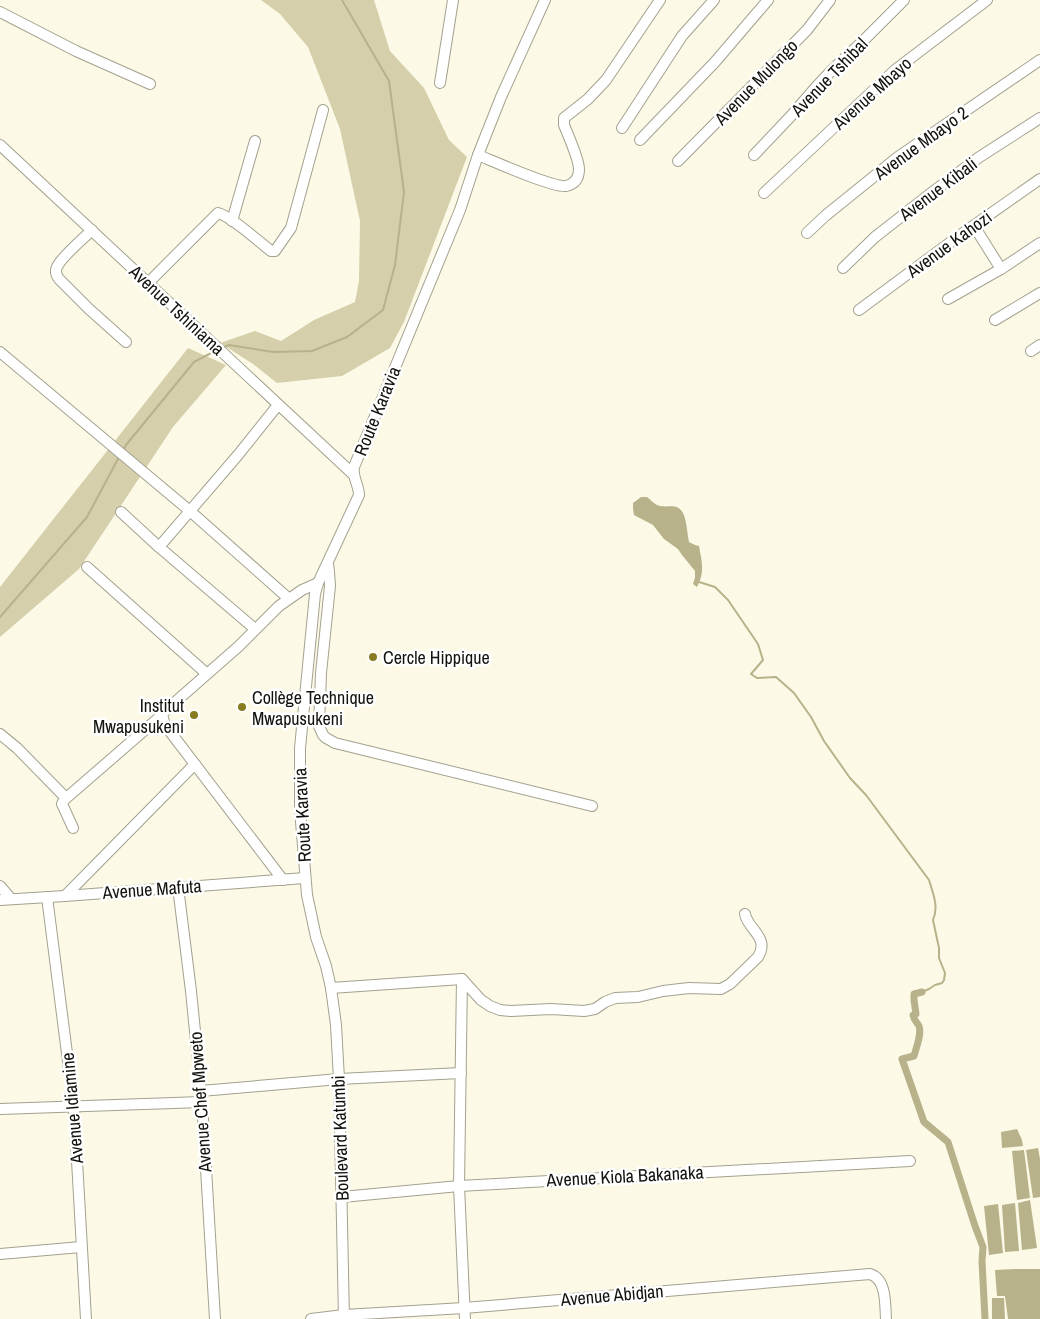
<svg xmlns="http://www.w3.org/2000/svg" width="1040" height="1319" font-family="'Archivo Narrow',sans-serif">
  <rect width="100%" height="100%" fill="#fcfae6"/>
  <!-- green -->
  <g fill="#d5d0ab">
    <path d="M261,0H374L390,51L424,88L449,140L467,157L404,322L390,348L342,376L277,383L253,364L220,343L255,331L281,341L314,320L355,302L359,281L360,221L340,129L308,47L280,14Z"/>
    <path d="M188,348L226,365L173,427L79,569L0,637V587Z"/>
  </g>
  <!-- water -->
  <g fill="#b7b28a">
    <path d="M641,497H647C651,500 653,503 657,505C666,509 677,502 683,513C687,521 687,533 689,542L695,545L699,546C702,563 705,571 697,587L693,584L695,578V571L682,555L678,549L664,539L653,525L634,515L633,509V503Z"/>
    <path d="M1017,1129L1022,1140L1023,1146L1002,1148L1001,1132Z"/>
    <path d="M1038,1148L1040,1159V1197L1033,1198L1026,1150Z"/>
    <path d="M1024,1150L1030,1198L1017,1200L1012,1151Z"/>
    <path d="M1030,1200L1037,1248L1022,1250L1018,1203Z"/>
    <path d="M1015,1203L1019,1251L1005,1252L1002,1205Z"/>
    <path d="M998,1204L1003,1253L989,1255L984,1206Z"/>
    <path d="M1015,1269H1040V1319H1008L1005,1296H997L995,1270Z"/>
    <path d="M992,1298H1004L1005,1319H992Z"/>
  </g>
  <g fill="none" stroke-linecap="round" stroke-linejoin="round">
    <!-- stream -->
    <g stroke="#b7b28a" stroke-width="2">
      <path d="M224,347L229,345L273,352L312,351L347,337L383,310L395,265L404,192L389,81L342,0"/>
      <path d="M123,451L126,445L194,362L215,351"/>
      <path d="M699,582L715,587L728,600L758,644L763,660L751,674L757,678L776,677L794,693L811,717L824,741L850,778L866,795L929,880C933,893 939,907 933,920L939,948V958L945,973L944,980L942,983L935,985L929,989L922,992"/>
      <path d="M0,617L87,517L119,457"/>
    </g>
    <!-- canal -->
    <path stroke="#b7b28a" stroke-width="7" d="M922,992L914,994V1000L916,1014L913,1015C914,1021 917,1022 919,1026C922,1034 916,1048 914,1056L902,1059L924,1122L948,1142L975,1226L983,1247L982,1261L985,1319"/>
    <!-- minor casing -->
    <g stroke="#a3a18f" stroke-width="12">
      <g id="minor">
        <path d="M0,12L76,51L150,84"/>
        <path d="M440,83L453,0"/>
        <path d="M622,128L682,36L714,0"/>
        <path d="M640,140L715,62L768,0"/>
        <path d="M0,145L354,475"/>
        <path d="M478,155C493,161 553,188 566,186C575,184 579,178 579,169C579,159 568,135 564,125V118L588,99L606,80L660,0"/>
        <path d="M754,155L790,117L816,87L834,68L862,42L904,0"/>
        <path d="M678,161L757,81L807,30L830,0"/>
        <path d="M764,193L895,70L987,0"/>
        <path d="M232,221L255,141"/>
        <path d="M974,226L1001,269"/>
        <path d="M92,230C84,238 61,257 57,267C55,271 56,275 59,279L89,309L126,342"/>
        <path d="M807,233L825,216L898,157L1040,60"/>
        <path d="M843,268L875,237L930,194L978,158L1040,118"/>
        <path d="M148,283L218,213C231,216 259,242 271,251H275L291,228L323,110"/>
        <path d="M948,299L1001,269L1040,243"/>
        <path d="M859,310L959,236L1040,179"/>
        <path d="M995,320L1040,293"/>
        <path d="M1031,351L1040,345"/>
        <path d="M0,352L190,511L288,598"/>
        <path d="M121,512L159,547L255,629"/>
        <path d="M159,547L238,455L278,405"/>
        <path d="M328,563L329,572L330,586L321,673L319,726L323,735L326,738L335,743L592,806"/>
        <path d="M87,567L207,674"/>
        <path d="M0,734L17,748L66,798"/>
        <path d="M73,828L63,806L62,804L64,800L162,715"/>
        <path d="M283,880L165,725L162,715L165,711L239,646L279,606L302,590L318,583"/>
        <path d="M0,886L11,899"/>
        <path d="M178,887L191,991L202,1102L215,1319"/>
        <path d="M65,896L195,764"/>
        <path d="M47,897L74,1108L86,1319"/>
        <path d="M0,900L65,896L305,878"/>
        <path d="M462,979L459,1186L465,1319"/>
        <path d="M331,988L462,979L481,1000L490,1006L500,1010L511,1011L551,1009L584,1011L595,1009L605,1002L615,998L638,997L663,991L689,988L721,989L730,984L758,957C770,937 748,930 745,914"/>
        <path d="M201,1091L339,1079L461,1073"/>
        <path d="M0,1109L202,1102"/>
        <path d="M342,1197L459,1186L910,1161"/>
        <path d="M0,1254L81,1247"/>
        <path d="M311,1319L344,1315L464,1308L870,1274C887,1279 885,1305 886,1319"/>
        <path d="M344,1319L339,1079L336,1025L331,988L326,966L316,937L307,895L300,809V748L315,594L318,583L359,495C359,485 352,477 354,467L460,210L478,155L501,97L545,0"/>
      </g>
    </g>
    <!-- minor -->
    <use href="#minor" stroke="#fff" stroke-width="10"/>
  </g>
  <!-- markers -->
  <g fill="#877c22" stroke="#fff" stroke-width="2">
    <circle cx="373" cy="657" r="5"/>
    <circle cx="242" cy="707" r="5"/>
    <circle cx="194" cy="715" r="5"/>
  </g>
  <g text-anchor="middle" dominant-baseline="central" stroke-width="5" stroke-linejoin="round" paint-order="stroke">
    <!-- street labels -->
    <g font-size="18" fill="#13120c" stroke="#fff">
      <text transform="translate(829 77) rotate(-46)">Avenue Tshibal</text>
      <text transform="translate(756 82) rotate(-46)">Avenue Mulongo</text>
      <text transform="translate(872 93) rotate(-42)">Avenue Mbayo</text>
      <text transform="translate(921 143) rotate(-36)">Avenue Mbayo 2</text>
      <text transform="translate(938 189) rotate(-37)">Avenue Kibali</text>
      <text transform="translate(949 244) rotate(-36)">Avenue Kahozi</text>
      <text transform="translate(177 310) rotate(43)">Avenue Tshiniama</text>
      <text transform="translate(377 411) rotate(-68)">Route Karavia</text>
      <text transform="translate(302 815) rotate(-93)">Route Karavia</text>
      <text transform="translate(152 889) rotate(-4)">Avenue Mafuta</text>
      <text transform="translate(200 1102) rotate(-94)">Avenue Chef Mpweto</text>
      <text transform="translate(72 1108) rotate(-95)">Avenue Idiamine</text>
      <text transform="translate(340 1138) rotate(-92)">Boulevard Katumbi</text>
      <text transform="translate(625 1176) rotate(-3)">Avenue Kiola Bakanaka</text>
      <text transform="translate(612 1295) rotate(-5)">Avenue Abidjan</text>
    </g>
    <!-- poi labels -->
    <g font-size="18" fill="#13120c" stroke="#fff" text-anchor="start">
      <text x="383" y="657">Cercle Hippique</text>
      <text x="252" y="697">Collège Technique<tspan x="252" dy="21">Mwapusukeni</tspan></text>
      <text x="184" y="705" text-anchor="end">Institut<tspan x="184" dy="21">Mwapusukeni</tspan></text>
    </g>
  </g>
</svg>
